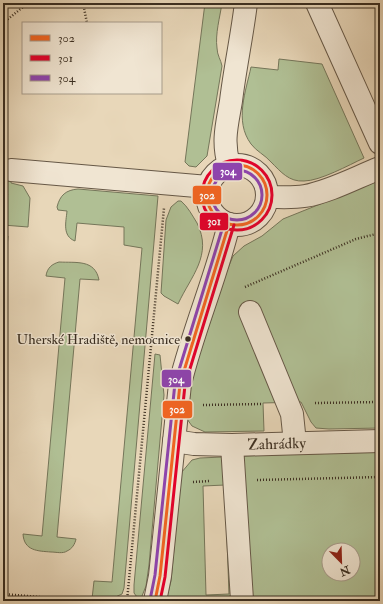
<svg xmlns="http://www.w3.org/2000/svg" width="383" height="604" font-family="'IM FELL Double Pica',serif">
  <rect width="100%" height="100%" fill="#e8d7b9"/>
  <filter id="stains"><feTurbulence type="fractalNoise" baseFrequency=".005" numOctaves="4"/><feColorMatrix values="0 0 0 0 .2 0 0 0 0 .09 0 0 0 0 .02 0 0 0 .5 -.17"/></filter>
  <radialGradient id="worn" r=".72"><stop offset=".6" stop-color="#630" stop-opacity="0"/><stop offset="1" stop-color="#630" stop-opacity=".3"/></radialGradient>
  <!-- green -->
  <g fill="#b0bf94" stroke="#75765a" fill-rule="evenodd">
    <path d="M205,3H222C220,17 215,34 217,48C217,55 221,60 222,66L207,156L196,167L189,166L185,162Z"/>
    <path d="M279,59L322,64L364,158C349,165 320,181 304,181C289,182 281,172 271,162C265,155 256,151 251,144C234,121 246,91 251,67L278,70Z"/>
    <path d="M3,160L4,162V171L12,173L11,183L23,186L30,198L28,227L3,225Z"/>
    <path d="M380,180V428L329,429L316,428L311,422L301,402L263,403L264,431L205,432L192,426L187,419L192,377L228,268L233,256L244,246L262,236L283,219Z"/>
    <path d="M78,189L158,196L124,588L122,594L111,599H92L94,581L112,582L142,248L124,245V227L77,223L75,241C62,236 66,222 67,211L58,210L57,207C60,195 66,190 78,189Z"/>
    <path d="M178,201H181C188,207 192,215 197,223C213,255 191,276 178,304L164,296L161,293L166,220L171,207Z"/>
    <path d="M3,235L8,236L3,295Z"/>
    <path d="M59,262C76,263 95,259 99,280L80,279L57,537L76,539C75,544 72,549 67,551C63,554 56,552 51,552C38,551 24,551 23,534L42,536L65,278L46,276C47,268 52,264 59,262Z"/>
    <path d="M155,354L160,355L164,395L149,565L146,586L140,601L134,593V585Z"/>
    <path d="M380,452V601H166L171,581L181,473L192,460L200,458L269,455ZM225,485L229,594L206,595L203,486ZM329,550H353V574H329Z"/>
  </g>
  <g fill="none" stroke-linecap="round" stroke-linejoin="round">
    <!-- minor casing -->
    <g stroke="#665847" stroke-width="24">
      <g id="minor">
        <path d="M317,3L380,143"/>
        <circle cx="237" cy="195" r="30"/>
        <path d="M229,165C222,141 227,125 231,101C235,68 242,36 246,3"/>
        <path d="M11,170L208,187"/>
        <path d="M268,197C280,197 293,198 305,196C329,192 357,177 380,168"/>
        <path d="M250,312L292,414L295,443"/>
        <path id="s1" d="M174,441L194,444L232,445L380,441"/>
        <path d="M232,445L242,600"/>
        <path d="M155,601L160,576L180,384C193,330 216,278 229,224"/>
      </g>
    </g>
    <!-- path -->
    <g stroke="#3a2e21" stroke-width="2.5" stroke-dasharray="1 2" stroke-linecap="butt">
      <path d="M83,3L87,23"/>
      <path d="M3,23L28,3"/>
      <path d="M3,221L7,194"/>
      <path d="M245,287L356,239L380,233"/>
      <path d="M315,403L380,402"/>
      <path d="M203,405L262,404"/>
      <path d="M257,480L380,477"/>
      <path d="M193,482L210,481"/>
      <path d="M3,594L90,601"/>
      <path d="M266,600L287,601"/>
      <path d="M127,601L164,208"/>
      <path d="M197,601L219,600"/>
    </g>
    <!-- minor -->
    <use href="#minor" stroke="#f0e5d2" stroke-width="22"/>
    <!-- bus-1 casing -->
    <g stroke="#f0e5d2" stroke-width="6">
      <g id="bus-1">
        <circle cx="237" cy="195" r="30"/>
        <path d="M155,601L160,576L180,384L229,224"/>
      </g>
    </g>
    <!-- bus-2 casing -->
    <g stroke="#f0e5d2" stroke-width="6">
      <g id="bus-2">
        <circle cx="237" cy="195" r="35"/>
        <path d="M160,601L165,577L185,385L234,225"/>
      </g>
    </g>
    <!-- bus-3 casing -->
    <g stroke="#f0e5d2" stroke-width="6">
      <g id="bus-3">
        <circle cx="237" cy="195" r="25"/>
        <path d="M150,600L155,575L175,383L224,223"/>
      </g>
    </g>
    <!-- bus-1 -->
    <use href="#bus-1" stroke="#f26522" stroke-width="3"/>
    <!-- bus-2 -->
    <use href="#bus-2" stroke="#e4002b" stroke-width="3"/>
    <!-- bus-3 -->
    <use href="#bus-3" stroke="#8e44ad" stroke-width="3"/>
  </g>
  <!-- markers -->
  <circle fill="#3a2e21" stroke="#f0e5d2" stroke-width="1.5" cx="188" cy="339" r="3.5"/>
  <g text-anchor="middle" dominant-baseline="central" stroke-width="3" stroke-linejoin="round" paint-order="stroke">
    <!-- bus labels -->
    <g font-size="14" fill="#3a2e21" stroke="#f0e5d2" text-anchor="end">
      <text x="180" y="339">Uherské Hradiště, nemocnice</text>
    </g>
    <!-- street labels -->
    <g font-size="15" fill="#3a2e21" stroke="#f0e5d2">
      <text stroke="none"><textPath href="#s1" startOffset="103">Zahrádky</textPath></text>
    </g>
  </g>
  <g stroke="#f0e5d2" stroke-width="1.5">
    <rect x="212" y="162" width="31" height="19" rx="4" fill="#8e44ad"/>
    <rect x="192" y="185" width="30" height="20" rx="4" fill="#f26522"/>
    <rect x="199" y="212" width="30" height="19" rx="4" fill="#e4002b"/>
    <rect x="161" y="369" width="31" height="19" rx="4" fill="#8e44ad"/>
    <rect x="162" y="400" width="31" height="19" rx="4" fill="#f26522"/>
  </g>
  <g font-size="11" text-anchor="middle" font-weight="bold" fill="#fff">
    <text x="228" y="175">304</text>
    <text x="207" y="199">302</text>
    <text x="214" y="225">301</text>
    <text x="176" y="383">304</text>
    <text x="177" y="413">302</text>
  </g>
  <!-- margin -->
  <rect width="383" height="604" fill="none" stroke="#e8d7b9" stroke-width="16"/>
  <rect x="4" y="4" width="375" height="596" fill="none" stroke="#3a2e21" stroke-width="2"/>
  <rect x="8" y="8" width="367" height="588" fill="none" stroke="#3a2e21"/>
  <!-- legend -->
  <rect x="22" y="22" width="140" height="72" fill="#f0e5d2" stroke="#a79c8b"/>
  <rect x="30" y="35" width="20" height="6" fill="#f26522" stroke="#a79c8b"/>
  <text x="58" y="42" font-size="12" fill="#3a2e21">302</text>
  <rect x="30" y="55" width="20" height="6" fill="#e4002b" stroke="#a79c8b"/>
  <text x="58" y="62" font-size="12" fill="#3a2e21">301</text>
  <rect x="30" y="75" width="20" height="6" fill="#8e44ad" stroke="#a79c8b"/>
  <text x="58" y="82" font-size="12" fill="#3a2e21">304</text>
  <!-- north arrow -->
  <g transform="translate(341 562) rotate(157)"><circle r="19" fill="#f0e5d2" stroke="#a79c8b"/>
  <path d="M0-3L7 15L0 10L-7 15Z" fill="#8f2418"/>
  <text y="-6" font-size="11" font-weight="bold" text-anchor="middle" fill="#3a2e21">N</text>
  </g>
  <rect width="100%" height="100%" filter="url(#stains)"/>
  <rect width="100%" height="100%" fill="url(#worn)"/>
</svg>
